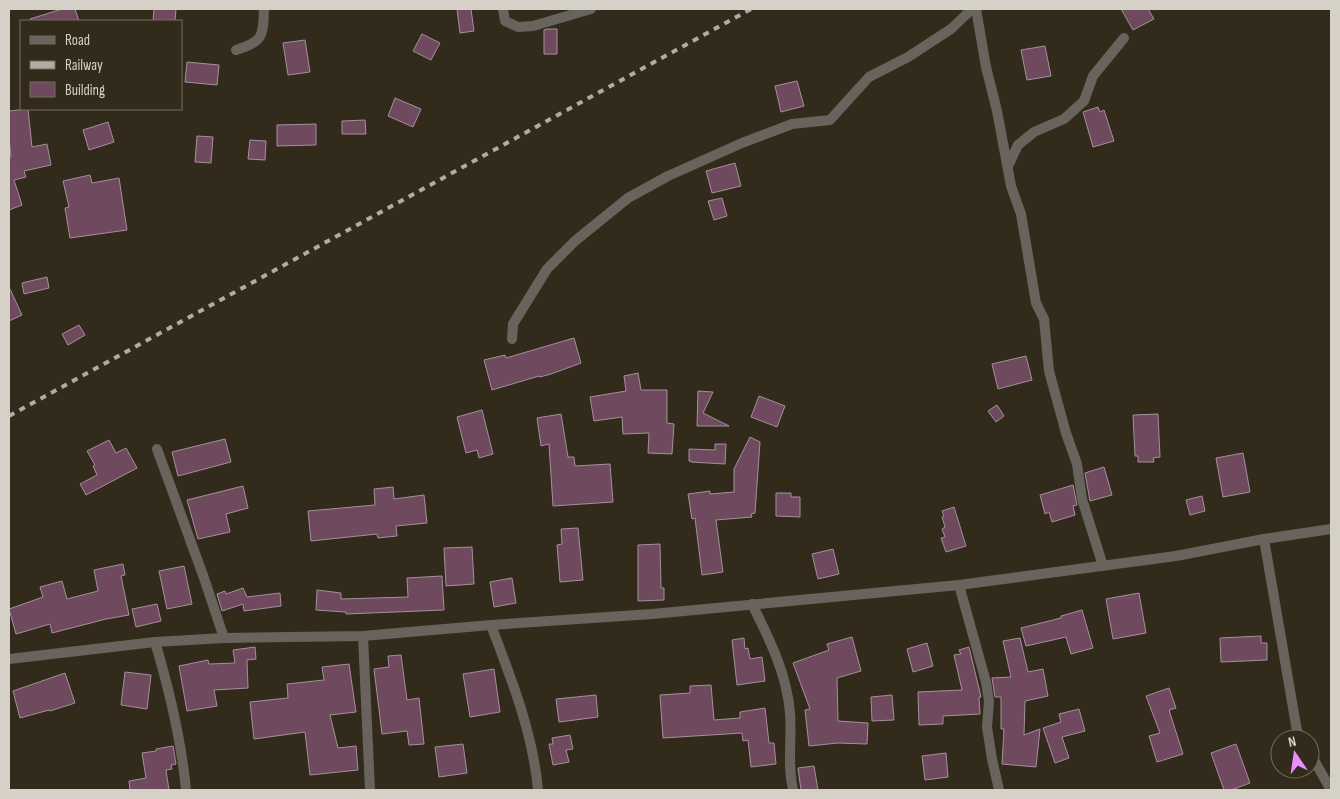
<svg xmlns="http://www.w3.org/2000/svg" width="1340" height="799" font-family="'Sofia Sans Condensed',sans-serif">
  <rect width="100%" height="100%" fill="#322b1c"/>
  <!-- building -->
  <g fill="#6f4a5f" stroke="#a4909b">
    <path d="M62,9H75L79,21H31L30,19Z"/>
    <path d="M154,9H176L175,21H153Z"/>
    <path d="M457,9H471L474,31L460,33Z"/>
    <path d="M1121,9H1148L1154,19L1133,30Z"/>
    <path d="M547,29H557V54H544V30Z"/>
    <path d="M422,34L440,43L431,60L413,51Z"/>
    <path d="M305,40L310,72L288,75L283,43Z"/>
    <path d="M1045,46L1051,76L1027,80L1021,50Z"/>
    <path d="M187,62L219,65L217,85L185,82Z"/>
    <path d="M797,81L804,106L781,112L775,86Z"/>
    <path d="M395,98L421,109L413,127L388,116Z"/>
    <path d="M1098,107L1100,112L1104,110L1114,141L1093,147L1083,112Z"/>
    <path d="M28,109L32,147L47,144L51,165L24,171L26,177L14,180L22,205L9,210V157H11L9,138V111Z"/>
    <path d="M365,120L366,134H342V121Z"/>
    <path d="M108,122L114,142L89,150L83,130Z"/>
    <path d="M316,124V145L277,146V125Z"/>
    <path d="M197,136L213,137L211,163L195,162Z"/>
    <path d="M250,140L266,141L265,160L248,159Z"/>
    <path d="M735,163L741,186L712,193L706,171Z"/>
    <path d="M90,175L92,183L119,178L127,230L70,238L65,208L69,207L63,181Z"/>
    <path d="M722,198L727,216L714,220L708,201Z"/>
    <path d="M47,277L49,288L24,294L22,283Z"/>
    <path d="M9,287L22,315L9,321Z"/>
    <path d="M79,325L85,335L68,345L62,334Z"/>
    <path d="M574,338L581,363L551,374L540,377L539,376L492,390L484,360L505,355L506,358Z"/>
    <path d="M1026,356L1032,380L998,389L992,364Z"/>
    <path d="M638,373L641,390H667V423L674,424L672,454L648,453L649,433L623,434L622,417L594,421L590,397L626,391L624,376Z"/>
    <path d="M698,391L713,392L703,413L729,426H697Z"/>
    <path d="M759,396L785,406L777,427L751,417Z"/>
    <path d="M997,405L1004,416L996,422L988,411Z"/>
    <path d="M482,410L493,454L479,458L477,450L466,453L457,417Z"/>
    <path d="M561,414L568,457H574L575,466L610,464L613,502L553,506L549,444L541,446L537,418Z"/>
    <path d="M1158,414L1160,457L1153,458L1154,462H1138V456H1135L1133,415Z"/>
    <path d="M750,437L760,442L755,513L751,514L752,517L716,520L723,572L702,575L695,518L692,519L688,494L710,491V494L734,492V469Z"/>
    <path d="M225,439L231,462L178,476L172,452Z"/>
    <path d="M109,440L116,453L126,448L137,468L86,495L80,484L97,475L93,466L95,465L87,451Z"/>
    <path d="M715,444H726L725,464L691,462V461H689V449L715,450Z"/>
    <path d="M1243,453L1250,492L1223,497L1216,458Z"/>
    <path d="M1104,467L1112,495L1090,501L1085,473Z"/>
    <path d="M1073,485L1077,505L1073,506L1075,515L1052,522L1049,512L1045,514L1040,495Z"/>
    <path d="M243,486L248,508L226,514L230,532L198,539L187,500Z"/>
    <path d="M393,487L394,499L424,495L427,523L396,526L397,536L378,538L377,534L311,541L308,511L375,505L374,489Z"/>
    <path d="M776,493H791V497H800V517L776,516Z"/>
    <path d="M1202,496L1205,511L1190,515L1186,500Z"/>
    <path d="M954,507L966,546L946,552L941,538L945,537L942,529L945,527L942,517L944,516L942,511Z"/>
    <path d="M578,528L583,580L560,582L557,545L562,544L561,529Z"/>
    <path d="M660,544L661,588H664V600L638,601V545Z"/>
    <path d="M472,547L474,584L446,586L444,548Z"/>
    <path d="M833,549L839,574L818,579L812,554Z"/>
    <path d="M123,564L125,575L121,576L129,615L106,619L52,633L50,624L16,634L9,609L43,597L40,587L62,581L67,599L98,591L94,570Z"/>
    <path d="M184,566L192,604L167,609L159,571Z"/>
    <path d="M442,576L444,610L346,614V612L316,610L317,590L341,593V599L408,597L407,578Z"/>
    <path d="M512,578L516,603L494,607L490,582Z"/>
    <path d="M243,588L247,597L280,593L281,606L244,611L243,604L222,611L217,594L225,591L226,594Z"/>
    <path d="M1139,593L1146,633L1113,639L1106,599Z"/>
    <path d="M157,604L161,621L136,627L132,609Z"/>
    <path d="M1082,610L1093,648L1071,654L1066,637L1026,646L1021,628L1061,618V616Z"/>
    <path d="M1261,636V643H1267V660L1221,662L1220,638Z"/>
    <path d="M852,637L861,671L837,678L838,721L868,723L867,744L838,743L809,746L805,710L810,709L793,663L829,650L827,644Z"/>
    <path d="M744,638L745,649L748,648L750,659L762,657L765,681L737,685L732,640Z"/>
    <path d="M1020,638L1028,672L1043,669L1048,696L1025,701L1024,735L1040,729L1036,767L1002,764L1004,729H1001V697H995L992,678L1011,677L1003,641Z"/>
    <path d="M927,643L933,666L913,672L907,649Z"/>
    <path d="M255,647L256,659L247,660L248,688L214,690L217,706L187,711L179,666L208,660L209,664L235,663L233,650Z"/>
    <path d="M969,647L981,697H979L980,714L943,716V724L919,725L918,692L962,690L954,655L961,654L959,650Z"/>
    <path d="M401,655L407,700L419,698L424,744L409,745L407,731L382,734L374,669L389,667L388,656Z"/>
    <path d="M349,664L356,712L330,715L338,748L356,746L358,770L310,775L305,732L254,739L250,702L288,698L287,684L324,680L322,667Z"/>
    <path d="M494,669L500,712L470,717L463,674Z"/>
    <path d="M125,672L151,675L147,709L121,705Z"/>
    <path d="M65,673L75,703L50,711L49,710L20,718L13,691Z"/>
    <path d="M711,685L714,720L740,718V712L765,708L769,743H774L776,764L751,767L748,740L743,741L742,733L663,738L660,695L690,693V686Z"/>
    <path d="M1169,688L1176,708L1169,710L1183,754L1157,762L1149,736L1160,733L1146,696Z"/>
    <path d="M596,695L598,717L559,722L556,699Z"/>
    <path d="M892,695L894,720L872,721L871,697Z"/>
    <path d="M1079,709L1085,731L1062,737L1069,758L1055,763L1043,728L1061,722L1059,714Z"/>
    <path d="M570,735L573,749L566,750L569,762L553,765L549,744H553L552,738Z"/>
    <path d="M463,744L467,773L439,777L435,747Z"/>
    <path d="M1236,744L1250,783L1231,790H1224L1211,753Z"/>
    <path d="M173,746L176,764L171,765L172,769L166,770L169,790H130L129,781L146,778L142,753L156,751V749Z"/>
    <path d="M946,753L948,777L925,780L922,756Z"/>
    <path d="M814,766L818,790H801L798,768Z"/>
  </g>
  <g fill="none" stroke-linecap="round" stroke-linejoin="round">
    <!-- street -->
    <g stroke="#68645d" stroke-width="10">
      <path d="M503,9L505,21L518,27L533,26L591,9"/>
      <path d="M976,9L986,67L997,111L1011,186L1021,214L1036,303L1044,319L1049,371L1066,433L1077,464L1082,499L1103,566"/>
      <path d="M236,50C264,41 263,36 264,9"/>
      <path d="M1008,166L1018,145L1034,132L1064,119L1084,101L1093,76L1124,38"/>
      <path d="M512,339L513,324L547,269L575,241L628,198L668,176L742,143L792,124L830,120L869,77L908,57L951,29L972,9"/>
      <path d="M157,449L204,578L224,638"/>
      <path d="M1264,539L1297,731L1302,739"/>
      <path d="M959,585L986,682L989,701L987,727L992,759L999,790"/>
      <path d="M752,604C769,638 787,674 790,713C792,739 787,764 793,790"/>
      <path d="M491,625C511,678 533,733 538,790"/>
      <path d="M363,636L370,790"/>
      <path d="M155,642C170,692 181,738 186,790"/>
      <path d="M9,659L155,642L224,638L363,636L491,625L652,614L959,585L1176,556L1264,539L1331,529"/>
      <path d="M1310,753L1331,790"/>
    </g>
    <!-- rail -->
    <path stroke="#b0aca1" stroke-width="4" stroke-dasharray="6 6" stroke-linecap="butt" d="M9,416L751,9"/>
  </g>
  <!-- border -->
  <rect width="1340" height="799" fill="none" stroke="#d5d1c7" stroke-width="20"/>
  <!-- legend -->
  <rect x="20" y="20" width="162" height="90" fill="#322b1c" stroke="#736d60"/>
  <rect x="30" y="36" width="25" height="8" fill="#68645d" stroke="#736d60"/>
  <text x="65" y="45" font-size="15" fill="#d5d1c7">Road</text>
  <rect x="30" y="61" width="25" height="8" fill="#b0aca1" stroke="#736d60"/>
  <text x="65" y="70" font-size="15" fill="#d5d1c7">Railway</text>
  <rect x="30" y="82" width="25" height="15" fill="#6f4a5f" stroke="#736d60"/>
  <text x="65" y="95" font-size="15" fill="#d5d1c7">Building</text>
  <!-- north arrow -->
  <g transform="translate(1295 754) rotate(347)"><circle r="24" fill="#322b1c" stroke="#736d60"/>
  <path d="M0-4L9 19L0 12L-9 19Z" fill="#ea8dfd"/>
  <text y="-8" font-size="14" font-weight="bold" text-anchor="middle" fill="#d5d1c7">N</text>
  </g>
</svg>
